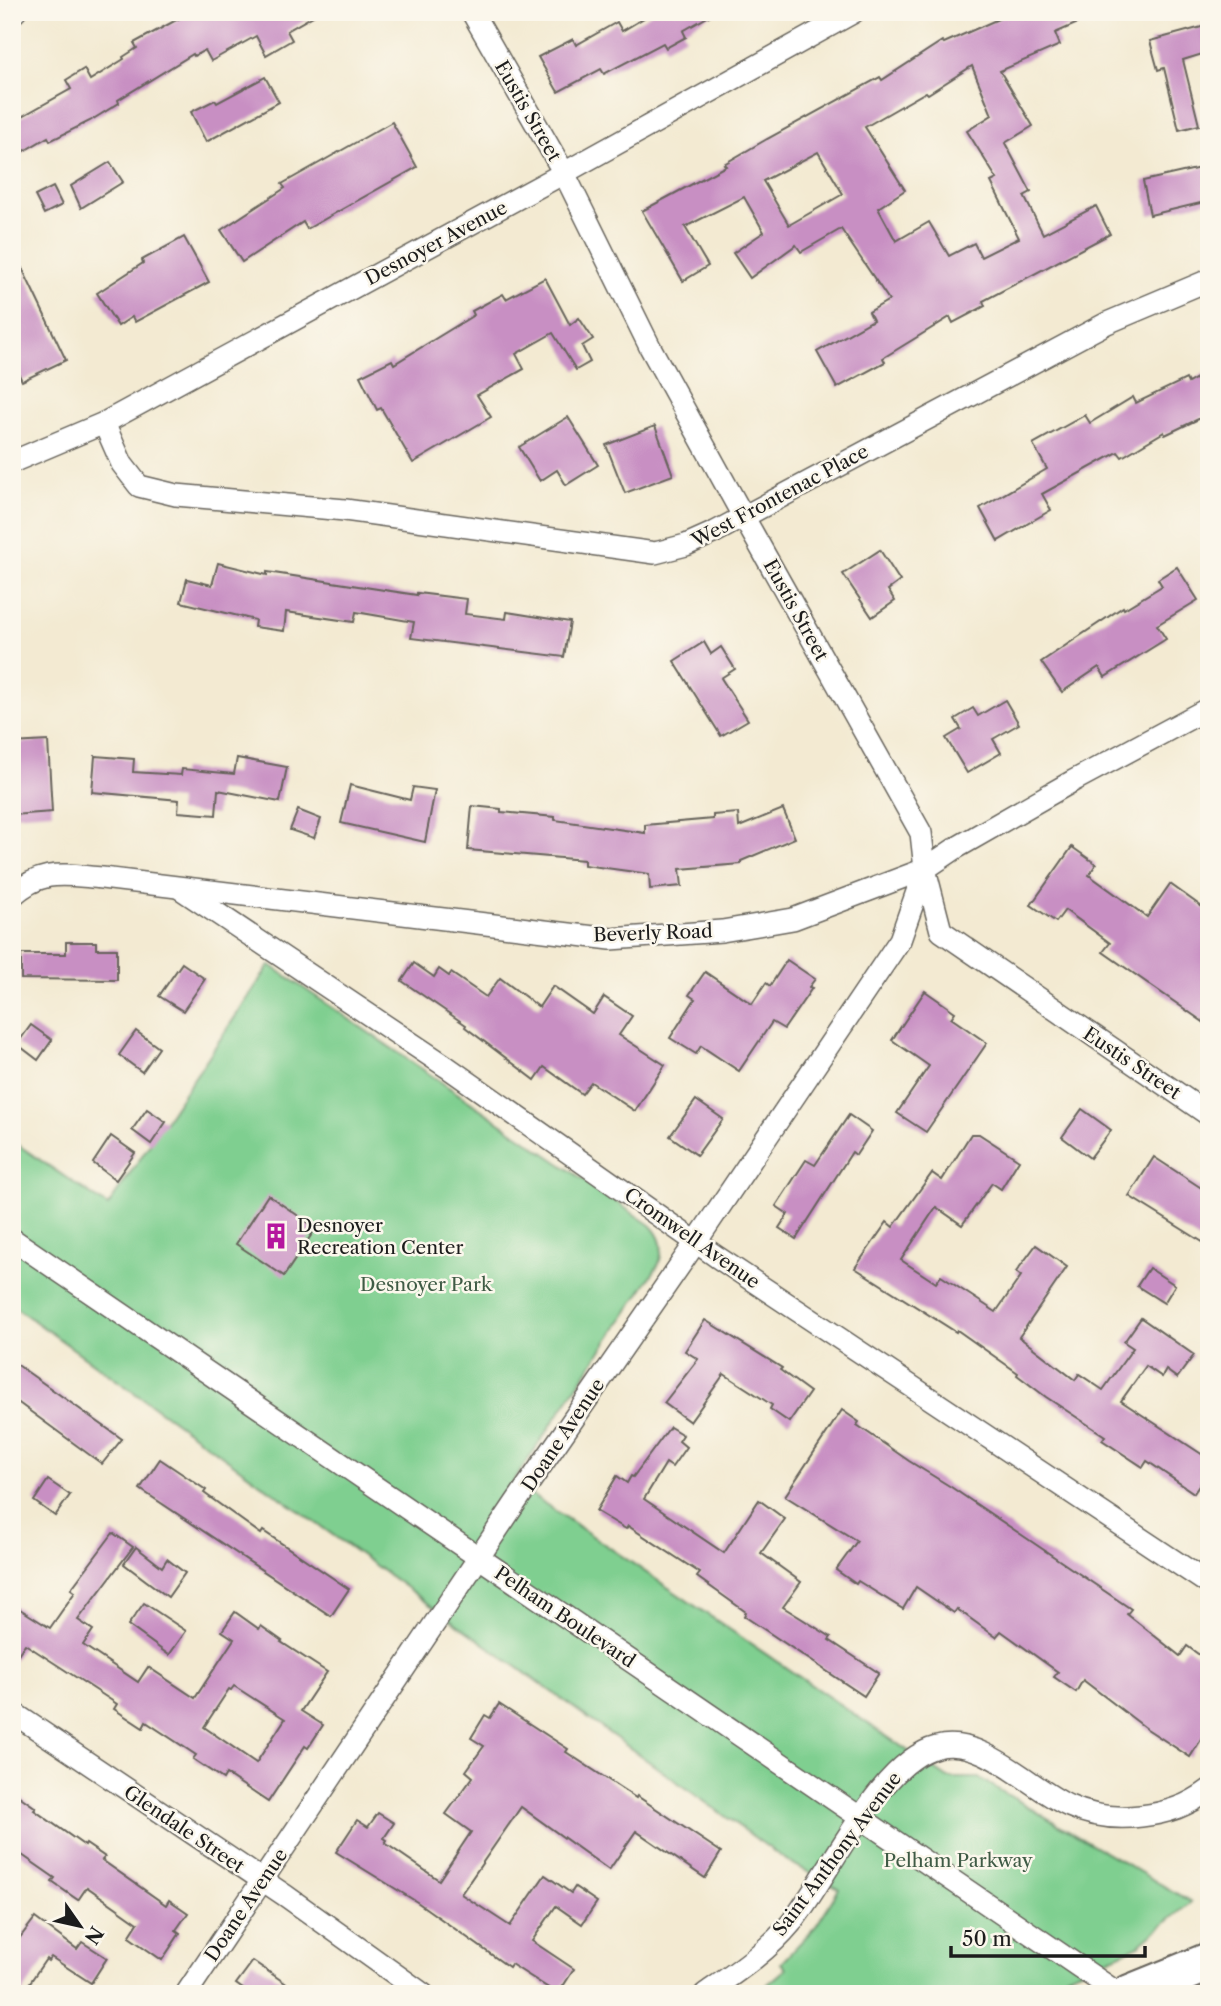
<svg xmlns="http://www.w3.org/2000/svg" width="1221" height="2006" font-family="'Libre Caslon Text',serif">
  <rect width="100%" height="100%" fill="#fbf7ec"/>
  <filter id="ink" filterUnits="userSpaceOnUse"><feTurbulence type="fractalNoise" baseFrequency=".0143" numOctaves="2"/><feDisplacementMap in="SourceGraphic" scale="14" xChannelSelector="R" yChannelSelector="G"/><feConvolveMatrix kernelMatrix="1 2 1 2 8 2 1 2 1" color-interpolation-filters="sRGB"/></filter>
  <filter id="wash" filterUnits="userSpaceOnUse"><feTurbulence type="fractalNoise" baseFrequency=".00686" numOctaves="4" result="noise"/><feDisplacementMap in="SourceGraphic" scale="28" xChannelSelector="R" yChannelSelector="G"/><feGaussianBlur stdDeviation="1.57" result="paint"/><feColorMatrix in="noise" values="0 0 0 0 0 0 0 0 0 0 0 0 0 0 0 0 0 1.4 0 .05"/><feComposite in="paint" operator="in"/></filter>
  <g filter="url(#wash)">
    <rect width="100%" height="100%" fill="#f3ead2"/>
    <!-- green -->
    <path fill="#7fcf90" stroke="#4e7656" stroke-width="2" d="M270,965L650,1225C662,1237 664,1248 659,1264L513,1482L948,1778H979L1191,1902L1137,1947L1021,1994H756L786,1969L781,1963L816,1926L839,1889L786,1860L12,1305V1141L108,1206Z"/>
    <g id="blocks">
      <!-- building -->
      <g fill="#c88fc3" fill-rule="evenodd">
        <path d="M191,12H320L287,31L292,40L266,55L256,36L211,61L205,50L194,56L193,54L118,100L119,103L90,121L50,141L48,137L12,158V122L71,89L66,80L84,69L90,80L124,59L123,57L137,48L134,43Z"/>
        <path d="M654,12H716L683,31L686,37L666,48L663,43L604,74L601,69L558,92L538,57L573,39L576,45L617,22L622,31Z"/>
        <path d="M1014,12H1103L1055,33L1060,45L1000,71L1033,126L1005,143L1031,192L1024,196L1043,234L1096,206L1110,234L983,301L985,306L953,323L950,317L883,358L885,362L837,388L817,352L873,320L869,312L889,300L841,229L801,252L796,245L750,278L733,253L764,232L744,197L685,227L708,266L683,281L642,211L726,166L724,164L767,139L880,77L882,80L942,41L944,43ZM972,66L992,115L967,131L997,179L991,182L1019,238L981,257L974,243L949,256L929,222L896,241L878,208L905,190L865,127L926,92L928,94ZM818,152L843,194L789,225L763,181Z"/>
        <path d="M1209,25V52L1183,60L1199,125L1179,130L1164,68L1158,70L1150,41Z"/>
        <path d="M265,77L279,102L206,142L191,112L215,100L217,103Z"/>
        <path d="M392,122L417,167L307,229L303,222L242,262L221,230L285,188L282,184Z"/>
        <path d="M110,162L123,182L81,208L71,186Z"/>
        <path d="M1209,166V201L1150,215L1143,181Z"/>
        <path d="M53,187L62,205L44,214L35,196Z"/>
        <path d="M184,237L209,282L135,322L132,317L118,326L97,293L143,263L142,260Z"/>
        <path d="M12,247L66,360L22,381L12,360Z"/>
        <path d="M545,278L570,325L579,318L593,339L582,346L590,362L576,370L553,333L516,354L524,369L477,395L491,417L413,463L381,408L377,410L360,376L392,360L394,364L474,315L472,311L503,294L506,299Z"/>
        <path d="M1209,371V414L1165,435L1164,432L1122,457L1118,452L1042,494L1051,510L998,541L980,508L1047,469L1033,444L1085,415L1090,423L1133,397L1136,403L1186,379L1188,383Z"/>
        <path d="M568,417L598,465L566,485L557,470L540,481L519,447Z"/>
        <path d="M655,426L673,475L625,493L606,445Z"/>
        <path d="M880,550L900,581L888,590L895,601L872,617L843,574Z"/>
        <path d="M218,563L267,575V572L417,595V593L467,599L465,614L506,619L507,612L570,622L564,657L411,638L414,622L356,612L354,622L286,612L284,631L254,627L255,620L181,602L187,579L212,585Z"/>
        <path d="M1177,567L1198,600L1157,625L1166,639L1105,677L1099,667L1062,692L1041,662L1123,607L1124,609L1162,586L1158,579Z"/>
        <path d="M704,642L711,654L721,647L735,669L721,678L748,720L721,736L674,661Z"/>
        <path d="M1005,700L1019,724L993,739L1001,753L967,773L946,738L961,729L955,719L973,708L978,716Z"/>
        <path d="M48,741L52,812L13,815L12,743Z"/>
        <path d="M95,756L134,759L133,772L181,775L182,769L234,774L237,758L287,767L280,802L218,790L216,815L178,812L179,800L92,792Z"/>
        <path d="M350,785L410,800L413,787L435,790L425,842L341,823Z"/>
        <path d="M472,806L501,809V812L555,817V820L645,833V825L713,819V815L738,813L739,827L783,809L795,838L741,861V864L680,869L682,886L650,889L649,874L584,865V860L468,850Z"/>
        <path d="M298,810L321,819L314,838L290,830Z"/>
        <path d="M1072,847L1096,864L1089,875L1147,917L1170,884L1209,912V1026L1103,952L1110,943L1065,910L1056,922L1031,905Z"/>
        <path d="M66,942H96V949H117V980L21,979V954H66Z"/>
        <path d="M787,960L815,979L809,987L812,988L784,1029L772,1022L739,1071L701,1046L696,1054L670,1038L695,999L689,995L705,972L752,1004L766,983L770,986Z"/>
        <path d="M182,963L205,979L183,1011L159,996Z"/>
        <path d="M414,963L434,977L439,969L449,976L451,973L486,997L500,978L539,1007L553,986L593,1014L604,997L632,1016L619,1035L665,1065L635,1111L591,1082L582,1094L544,1067L535,1080L465,1027L466,1025L402,981Z"/>
        <path d="M925,991L955,1012L951,1018L987,1043L926,1132L897,1113L929,1066L892,1040Z"/>
        <path d="M31,1025L52,1040L38,1060L17,1044Z"/>
        <path d="M136,1031L159,1048L142,1072L119,1055Z"/>
        <path d="M696,1100L723,1119L697,1155L670,1136Z"/>
        <path d="M147,1109L166,1122L151,1144L132,1130Z"/>
        <path d="M1082,1109L1111,1130L1090,1158L1062,1137Z"/>
        <path d="M849,1115L872,1131L856,1155L852,1152L796,1239L779,1228L788,1214L776,1206L806,1160L815,1165Z"/>
        <path d="M971,1134H979L1019,1160L1001,1189L992,1183L962,1225L936,1207L901,1260L936,1283L941,1276L996,1312L1021,1276L1016,1272L1036,1245L1067,1267L1019,1337L1075,1380L1079,1374L1103,1390L1133,1348L1124,1342L1141,1318L1194,1355L1177,1378L1166,1370L1162,1377L1146,1366L1121,1401L1209,1459V1471L1194,1493L1147,1461L1143,1467L1102,1440L1105,1436L1046,1397L1017,1375L1018,1373L957,1330L956,1332L855,1268L887,1222L893,1227L932,1173L942,1180Z"/>
        <path d="M111,1136L135,1153L116,1180L93,1163Z"/>
        <path d="M1154,1157L1209,1193V1246L1129,1196Z"/>
        <path d="M268,1195L316,1228L284,1276L236,1244Z"/>
        <path d="M1149,1268L1175,1285L1164,1303L1137,1286Z"/>
        <path d="M705,1320L782,1368L780,1370L810,1392L789,1422L770,1409L772,1405L724,1374L690,1422L664,1403L698,1359L685,1351Z"/>
        <path d="M12,1361L122,1439L102,1464L12,1398Z"/>
        <path d="M842,1410L859,1422L857,1425L909,1461L951,1487L1131,1609L1127,1614L1180,1656L1187,1646L1209,1662V1727L1190,1757L1147,1729L1083,1680L1076,1692L1054,1677L1058,1672L1001,1631L996,1637L957,1609L954,1613L916,1587L903,1609L858,1581L856,1584L836,1570L857,1541L785,1496Z"/>
        <path d="M670,1427L683,1435L679,1441L686,1447L672,1467L666,1463L644,1499L724,1553L759,1500L785,1519L761,1553L801,1582L783,1607L831,1637L829,1640L879,1673L864,1696L744,1616L746,1612L697,1577L700,1573L628,1526L626,1529L596,1511L617,1476L627,1483L631,1476L633,1477Z"/>
        <path d="M160,1459L206,1490L204,1493L261,1534L263,1531L349,1589L331,1616L140,1489Z"/>
        <path d="M48,1480L70,1495L55,1516L34,1501Z"/>
        <path d="M113,1533L133,1547L78,1620L93,1630L83,1645L138,1682L148,1667L195,1698L234,1639L222,1631L235,1612L259,1629L261,1626L282,1641L281,1642L327,1672L301,1711L323,1725L308,1748L305,1746L268,1802L226,1774L223,1779L193,1759L196,1755L146,1722L143,1728L114,1709L117,1704L25,1644L12,1663V1604L50,1628L75,1592L71,1589ZM234,1686L285,1719L256,1763L204,1727L229,1689L231,1690Z"/>
        <path d="M136,1547L162,1567L167,1559L185,1573L168,1597L124,1564Z"/>
        <path d="M144,1603L186,1631L169,1655L128,1625Z"/>
        <path d="M499,1704L568,1749L566,1752L636,1798L637,1796L721,1852L705,1878L636,1831L609,1870L521,1807L461,1894L510,1926L545,1875L571,1893L575,1887L597,1902L582,1924L556,1906L532,1941L574,1969L558,1994L511,1964L509,1967L417,1902L336,1852L357,1820L368,1827L378,1813L394,1823L384,1838L387,1840L385,1843L439,1880L471,1832L446,1814L473,1777L466,1771L484,1746L471,1738L485,1715L490,1718Z"/>
        <path d="M12,1791L36,1808L34,1810L85,1846L86,1844L105,1857L102,1860L166,1905L169,1900L188,1913L176,1930L180,1933L162,1960L129,1937L138,1923L87,1887L78,1900L52,1882L55,1878L12,1848Z"/>
        <path d="M35,1918L77,1949L82,1942L107,1958L91,1983L51,1957L48,1961L46,1959L22,1994H12V1948Z"/>
        <path d="M253,1961L301,1994H250L236,1984Z"/>
      </g>
    </g>
  </g>
  <g filter="url(#ink)">
    <use href="#blocks" fill-opacity="0" stroke="#67645c" stroke-width="2"/>
    <g fill="none" stroke-linecap="round" stroke-linejoin="round">
      <!-- street casing -->
      <g stroke="#67645c" stroke-width="24">
        <g id="street">
          <path d="M472,12L564,173L650,347L743,516L921,833L925,869L941,931L1209,1115"/>
          <path d="M12,14L15,12"/>
          <path d="M104,423L122,464L139,486L176,495L345,510L655,553L686,545L715,532L1107,323L1209,280"/>
          <path d="M12,462L104,423L564,173L854,12"/>
          <path d="M181,889L447,1067L717,1257L1209,1584"/>
          <path d="M12,896C43,868 64,875 102,878L611,939L722,931L793,919L925,869L956,848L1073,781L1209,708"/>
          <path d="M12,1239C380,1492 751,1741 1119,1994"/>
          <path d="M12,1712L286,1896L423,1994"/>
          <path d="M186,1994L516,1502L696,1242L900,940L925,869"/>
          <path d="M705,1994C735,1973 767,1952 791,1923C829,1877 879,1761 937,1747C982,1735 1030,1788 1069,1806C1091,1816 1117,1819 1141,1816C1167,1813 1188,1806 1209,1790"/>
        </g>
      </g>
      <!-- highway casing -->
      <g stroke="#67645c" stroke-width="42">
        <path id="highway" d="M1130,1994L1209,1962"/>
      </g>
      <!-- street -->
      <use href="#street" stroke="#fff" stroke-width="21"/>
      <!-- highway -->
      <use href="#highway" stroke="#fff" stroke-width="38"/>
      <!-- rail casing -->
      <g stroke="#1c1c1c" stroke-width="8">
        <path id="rail" d="M1208,1994L1209,1992"/>
      </g>
      <!-- rail -->
      <use href="#rail" stroke="#fbf7ec" stroke-width="5" stroke-dasharray="16" stroke-linecap="butt"/>
    </g>
  </g>
  <!-- icons -->
  <defs>
    <g id="building-bare" transform="scale(2.1)"><path d="M-4-6H4V6H1V3H-1V6H-4ZM-2.5-4.3h1.7v1.8h-1.7ZM.8-4.3h1.7v1.8H.8ZM-2.5-1h1.7V.8h-1.7ZM.8-1h1.7V.8H.8Z" fill="#b5179e" stroke="#fbf7ec" stroke-width="2.5" paint-order="stroke"/></g>
  </defs>
  <g fill-rule="evenodd">
    <use href="#building-bare" x="276" y="1236"/>
  </g>
  <g text-anchor="middle" dominant-baseline="central" stroke-width="5" stroke-linejoin="round" paint-order="stroke">
    <!-- street labels -->
    <g font-size="19" fill="#1c1c1c" stroke="#fbf7ec">
      <text transform="translate(528 111) rotate(60)">Eustis Street</text>
      <text transform="translate(436 243) rotate(-28)">Desnoyer Avenue</text>
      <text transform="translate(780 496) rotate(-28)">West Frontenac Place</text>
      <text transform="translate(796 610) rotate(61)">Eustis Street</text>
      <text transform="translate(653 933) rotate(-2)">Beverly Road</text>
      <text transform="translate(1132 1063) rotate(34)">Eustis Street</text>
      <text transform="translate(692 1238) rotate(35)">Cromwell Avenue</text>
      <text transform="translate(563 1435) rotate(-56)">Doane Avenue</text>
      <text transform="translate(565 1617) rotate(34)">Pelham Boulevard</text>
      <text transform="translate(184 1829) rotate(34)">Glendale Street</text>
      <text transform="translate(837 1854) rotate(-53)">Saint Anthony Avenue</text>
      <text transform="translate(246 1905) rotate(-56)">Doane Avenue</text>
    </g>
    <!-- poi labels -->
    <g font-size="19" fill="#1c1c1c" stroke="#fbf7ec" text-anchor="start">
      <text x="297" y="1225">Desnoyer<tspan x="297" dy="22">Recreation Center</tspan></text>
    </g>
    <!-- park labels -->
    <g font-size="19" fill="#3f5b45" stroke="#fbf7ec">
      <text x="426" y="1284">Desnoyer Park</text>
      <text x="958" y="1860">Pelham Parkway</text>
    </g>
  </g>
  <!-- margin -->
  <rect width="1221" height="2006" fill="none" stroke="#fbf7ec" stroke-width="42"/>
  <!-- north arrow -->
  <g transform="translate(80 1926) rotate(124)" stroke="#fbf7ec" stroke-width="5" paint-order="stroke">
  <path d="M0-5L12 26L0 18L-12 26Z" fill="#1c1c1c"/>
  <text y="-10" font-size="19" font-weight="bold" text-anchor="middle" fill="#1c1c1c">N</text>
  </g>
  <!-- scale -->
  <path d="M951 1946v10h194v-10" fill="none" stroke="#1c1c1c" stroke-width="3.5"/>
  <text x="962" y="1946" font-size="21" fill="#1c1c1c" stroke="#fbf7ec" stroke-width="5" paint-order="stroke">50 m</text>
</svg>
